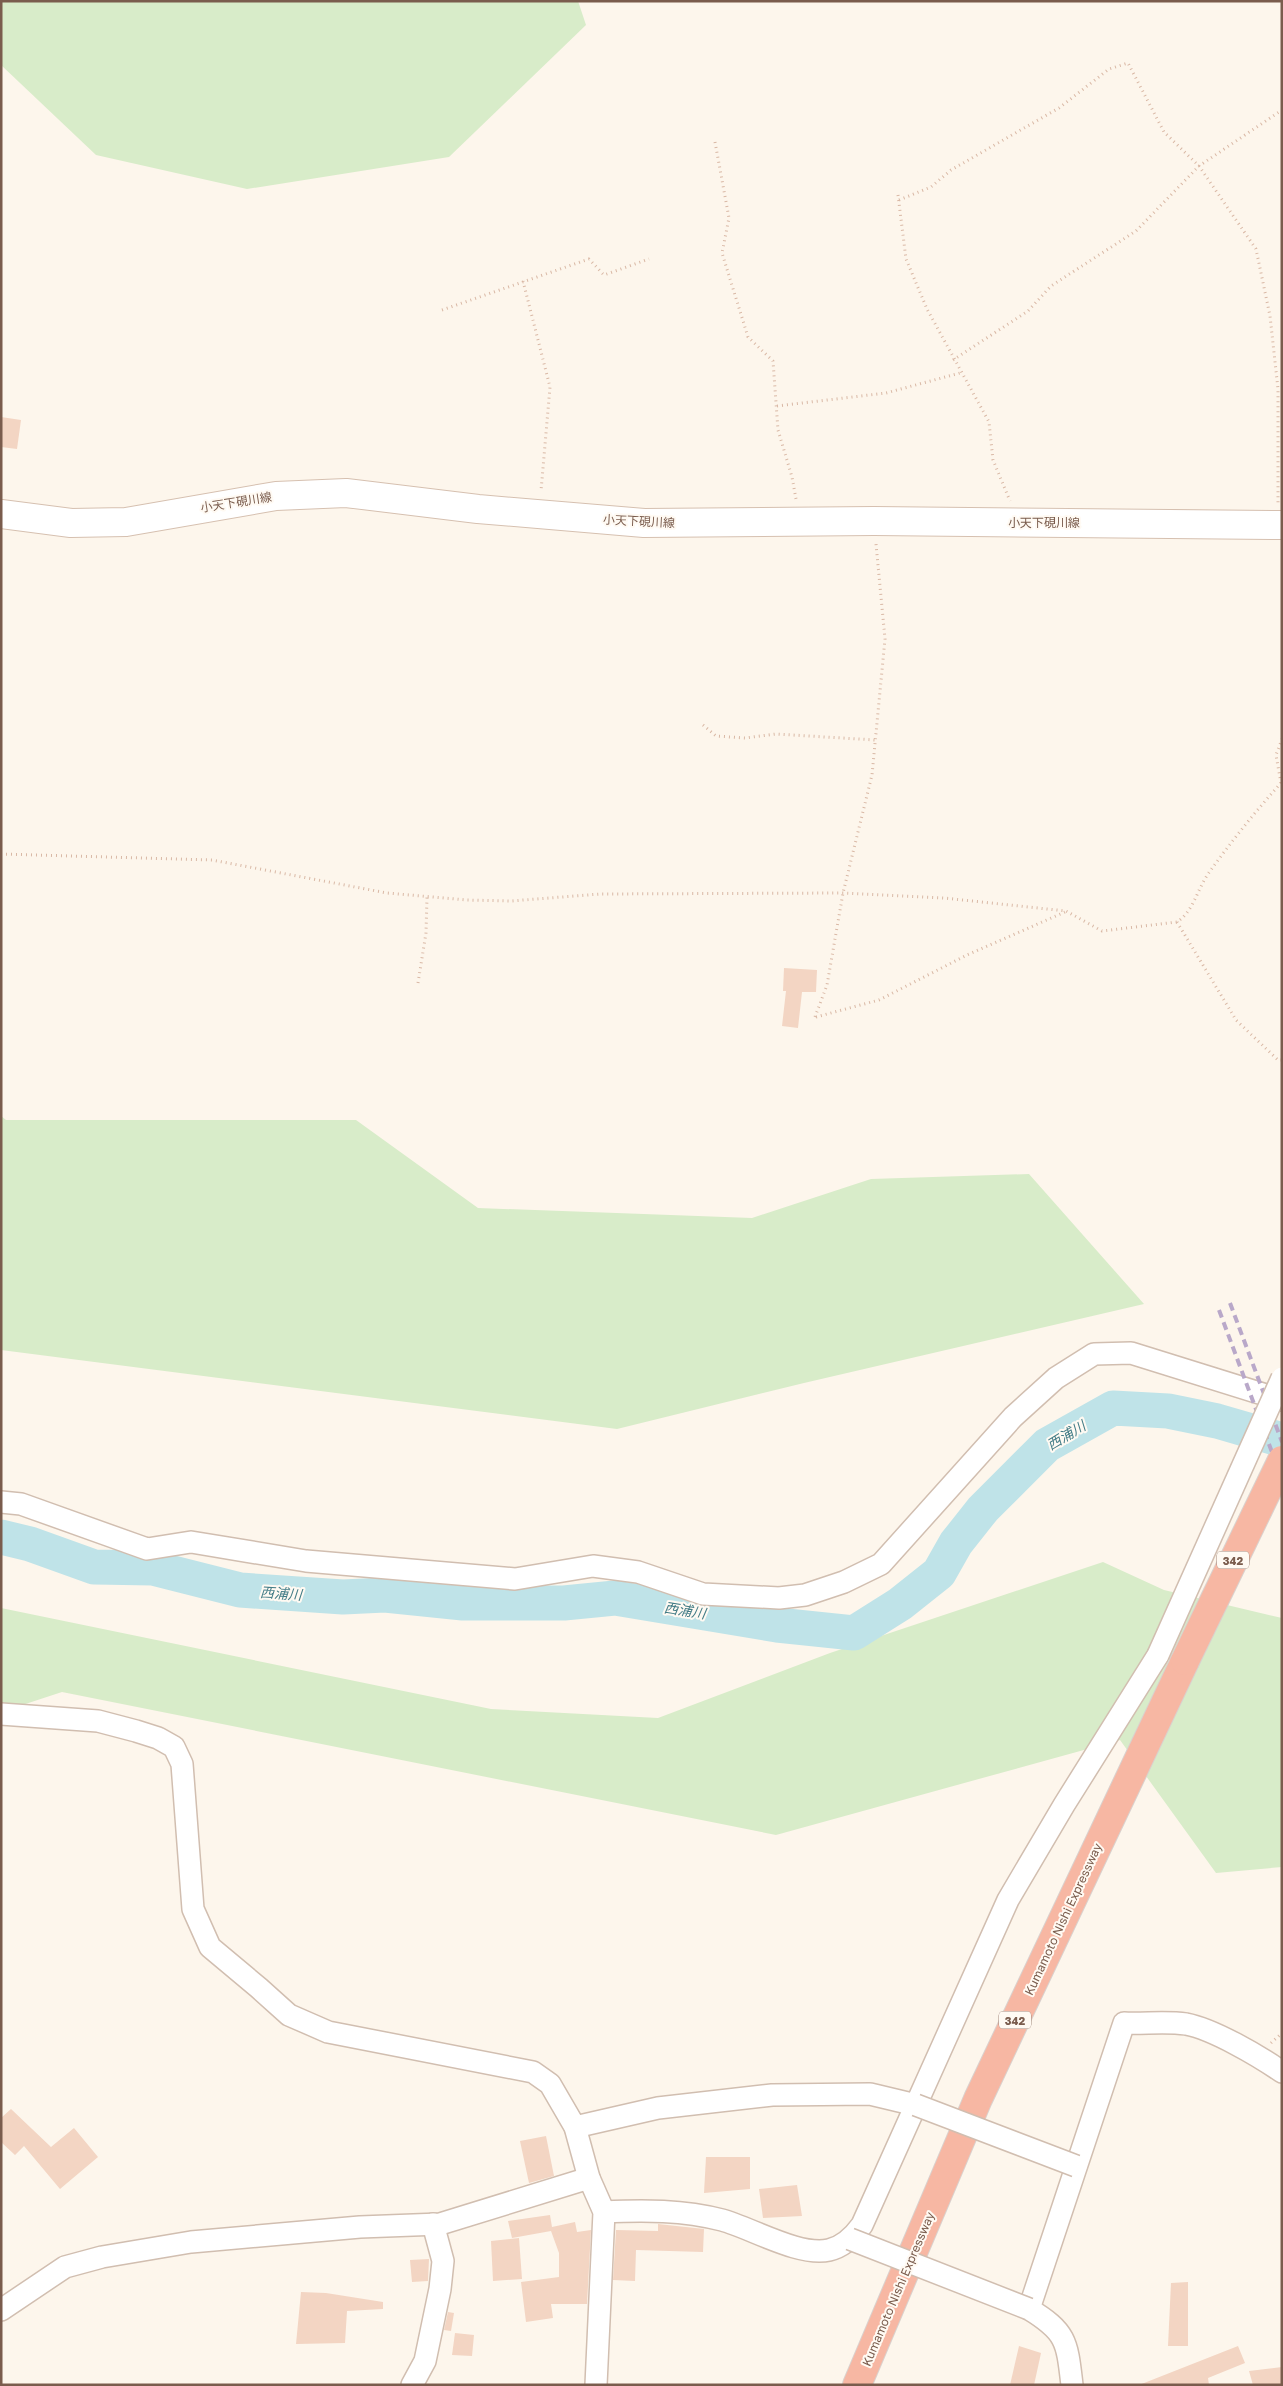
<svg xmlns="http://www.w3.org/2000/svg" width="1283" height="2386" font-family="'Golos Text','Noto Sans JP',sans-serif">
  <rect width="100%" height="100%" fill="#fdf6ec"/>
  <!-- green -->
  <g fill="#d8ecc9">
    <path d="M1,1H578L586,25L449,157L247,189L96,155L1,65Z"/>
    <path d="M1,1116L6,1120H356L478,1208L752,1218L871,1179L1029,1174L1144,1304L804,1383L617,1429L1,1350Z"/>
    <path d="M1103,1562L1164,1590L1282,1618V1867L1216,1873L1120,1740L776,1835L62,1692L1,1712V1608L491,1709L658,1718L830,1653Z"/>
  </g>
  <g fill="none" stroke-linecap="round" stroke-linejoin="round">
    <!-- river -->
    <path stroke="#bfe3e8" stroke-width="35" d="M1,1537L30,1544L94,1567L153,1568L240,1590L343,1597L385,1595L463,1603H564L615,1598L777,1625L854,1633L900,1604L939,1573L956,1543L983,1509L1047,1445L1113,1408L1168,1411L1217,1421L1282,1440"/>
  </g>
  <!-- building -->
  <g fill="#f3d5c3">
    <path d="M1,417L21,420L17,449L1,447Z"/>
    <path d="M784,968L817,970L816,992H802L798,1028L782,1026L786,991H783Z"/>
    <path d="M11,2109L51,2147L74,2128L98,2157L60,2189L24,2146L15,2155L1,2142V2118Z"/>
    <path d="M546,2136L554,2176L529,2183L520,2141Z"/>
    <path d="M706,2157H750V2189L704,2193Z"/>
    <path d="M797,2185L802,2216L763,2218L759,2189Z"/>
    <path d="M550,2215L552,2227L575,2222L577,2232L591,2230L587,2304H551L553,2318L526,2322L521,2282L559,2277V2253L551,2231L512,2238L508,2221Z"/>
    <path d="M658,2224L704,2229L703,2252L636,2250L635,2281L613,2280L616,2230L658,2231Z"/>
    <path d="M519,2238L522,2279L493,2281L491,2241Z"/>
    <path d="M429,2259L428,2281L412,2282L410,2260Z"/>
    <path d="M1188,2282V2346H1168L1171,2283Z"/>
    <path d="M301,2292L326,2293L383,2302V2309L347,2311L345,2343L296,2344Z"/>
    <path d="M448,2312L454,2313L451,2331L444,2330Z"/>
    <path d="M455,2333L474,2335L472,2356L452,2355Z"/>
    <path d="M1019,2346L1041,2353L1034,2385H1010Z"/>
    <path d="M1238,2346L1245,2363L1208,2378L1209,2385H1139Z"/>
    <path d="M1282,2367V2385H1253L1249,2371Z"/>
  </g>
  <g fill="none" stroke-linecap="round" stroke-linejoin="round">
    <!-- minor casing -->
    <g stroke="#d1beb0" stroke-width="24">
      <g id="minor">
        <path d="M1,1502L21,1504L147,1549L191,1542L306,1561L515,1579L593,1566L638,1572L703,1594L779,1598L805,1595L844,1582L881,1564L1013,1417L1056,1378L1094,1354L1131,1353L1282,1400"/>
        <path d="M1,1714L98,1721L136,1731L158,1738L174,1747L182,1764L193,1909L210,1947L259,1988L289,2015L328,2032L533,2072L550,2084L575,2127L589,2178L604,2212L596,2385"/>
        <path d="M575,2127L658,2108L772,2095L870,2094L916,2105"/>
        <path d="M604,2212C644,2210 683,2210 722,2220C751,2228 800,2257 829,2250C842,2247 854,2236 862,2225L1008,1900L1064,1805L1158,1655"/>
        <path d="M1,2310L65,2267L102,2257L191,2242L360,2227L440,2224L589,2178"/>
        <path d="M412,2385L425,2361L440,2289L443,2261L433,2224"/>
        <path d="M1072,2385C1067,2342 1067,2332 1029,2309L1124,2023C1144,2024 1166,2021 1186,2024C1213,2029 1259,2056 1282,2072"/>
      </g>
    </g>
    <!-- secondary casing -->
    <g stroke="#d6c0b0" stroke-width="30">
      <path id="secondary" d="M1,514L71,523L126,522L276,496L346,493L478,509L644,523L874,521L1282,525"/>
    </g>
    <!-- motorway casing -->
    <g stroke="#dad1cd" stroke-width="30">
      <path id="motorway" d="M857,2385L978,2099L1185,1661"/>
    </g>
    <!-- path -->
    <g stroke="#d9b8a5" stroke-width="3" stroke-dasharray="1 4" stroke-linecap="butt">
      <path d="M715,142L729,218L722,253L748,337L773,361L778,430L792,477L796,499"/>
      <path d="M898,195L906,259L927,309L989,422L993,460L1010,501"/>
      <path d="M899,200L931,187L951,170L1059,108L1109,69L1128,63L1164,132L1199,166L1256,249L1270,316L1278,389V504"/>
      <path d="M523,281L550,387L541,491"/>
      <path d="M442,310L589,259L604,275L649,259"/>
      <path d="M953,360L1028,311L1051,286L1136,231L1199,166L1282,110"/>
      <path d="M777,406L886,393L960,373"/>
      <path d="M703,725L716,736L745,738L776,734L875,740"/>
      <path d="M1281,783L1276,755L1282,739"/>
      <path d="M1,854L212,860L387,893L467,900L511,901L600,894L843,893L944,898L1066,911L1102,931L1177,922C1193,912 1197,890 1208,874C1230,843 1255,812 1281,783"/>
      <path d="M1177,922L1236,1020L1278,1060H1282"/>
      <path d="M418,983L426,933L427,897"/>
      <path d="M815,1017L827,985L843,893L872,775L885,639L876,544"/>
      <path d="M816,1017L879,1000L967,955L1065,912"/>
      <path d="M1271,2043L1282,2033"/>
    </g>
    <!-- minor -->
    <use href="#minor" stroke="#fff" stroke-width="21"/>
    <!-- secondary -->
    <use href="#secondary" stroke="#fff" stroke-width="28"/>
    <!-- motorway -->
    <use href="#motorway" stroke="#f7b7a3" stroke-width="28"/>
    <!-- rail -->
    <g stroke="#b9a8c9" stroke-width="4" stroke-dasharray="8 5" stroke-linecap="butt">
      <path d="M1230,1303L1282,1442"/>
      <path d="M1219,1310L1282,1479"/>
    </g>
    <!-- minor-bridge casing -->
    <g stroke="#d1beb0" stroke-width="24" stroke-linecap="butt">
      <g id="minor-bridge">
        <path d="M1158,1655L1282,1378"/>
        <path d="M916,2105L1076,2166"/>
        <path d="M850,2239L1029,2309"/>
      </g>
    </g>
    <!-- motorway-bridge casing -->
    <g stroke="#dad1cd" stroke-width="30" stroke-linecap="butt">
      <path id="motorway-bridge" d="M1185,1661L1282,1460"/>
    </g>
    <!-- minor-bridge -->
    <use href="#minor-bridge" stroke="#fff" stroke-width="21"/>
    <!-- motorway-bridge -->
    <use href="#motorway-bridge" stroke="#f7b7a3" stroke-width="28"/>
  </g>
  <g text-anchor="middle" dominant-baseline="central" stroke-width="4" stroke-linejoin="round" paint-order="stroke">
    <!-- shield labels -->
    <g fill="#fffaf3" stroke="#a28b7f" stroke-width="1">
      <rect x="1217" y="1551.5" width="32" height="17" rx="4"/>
      <rect x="999" y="2011.5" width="32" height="17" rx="4"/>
    </g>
    <g font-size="11" font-weight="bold" fill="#7a5c4d">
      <text x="1233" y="1560">342</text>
      <text x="1015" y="2020">342</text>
    </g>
    <!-- street labels -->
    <g font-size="12" fill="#7a5c4d" stroke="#fffaf3">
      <text transform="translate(236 502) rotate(-9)">小天下硯川線</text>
      <text transform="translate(639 521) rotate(3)">小天下硯川線</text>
      <text x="1044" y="522">小天下硯川線</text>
      <text transform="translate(1063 1919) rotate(-65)">Kumamoto Nishi Expressway</text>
      <text transform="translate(898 2289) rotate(-67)">Kumamoto Nishi Expressway</text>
    </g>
    <!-- water labels -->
    <g font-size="14" font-style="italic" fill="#437c86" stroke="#fffaf3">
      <text transform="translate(1066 1435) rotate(-31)">西浦川</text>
      <text transform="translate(281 1593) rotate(4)">西浦川</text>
      <text transform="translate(685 1610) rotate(9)">西浦川</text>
    </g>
  </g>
  <!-- border -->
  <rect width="1283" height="2386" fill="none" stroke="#7a5c4d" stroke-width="5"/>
</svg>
